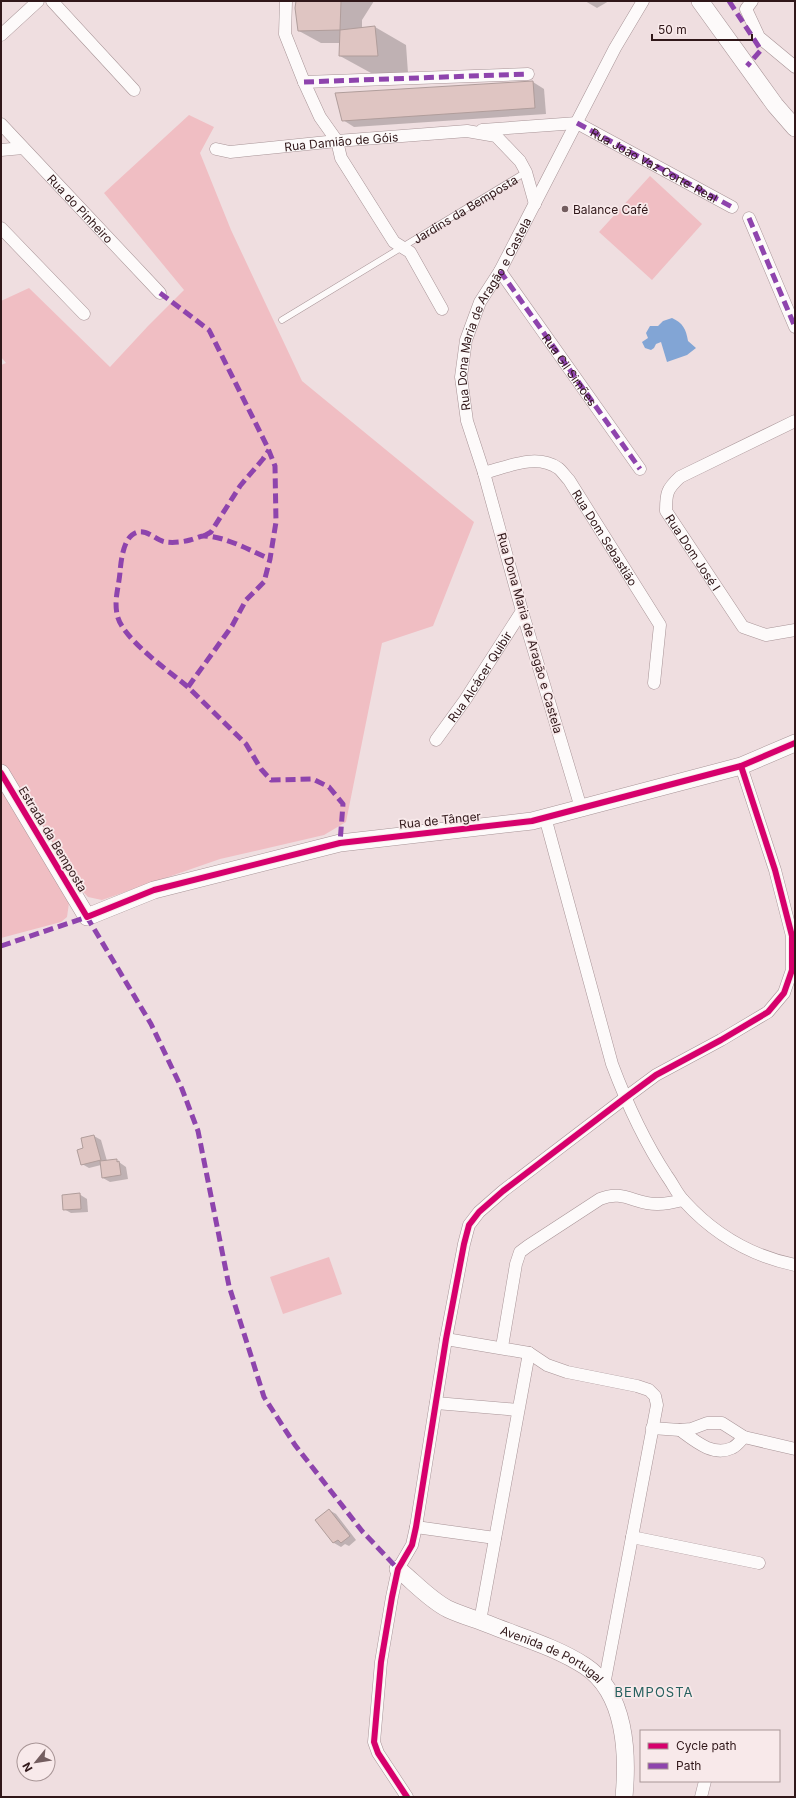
<svg xmlns="http://www.w3.org/2000/svg" width="796" height="1798" font-family="Inter,sans-serif">
  <rect width="100%" height="100%" fill="#efdee0"/>
  <!-- green -->
  <g fill="#f0bec3">
    <path d="M189,115L214,127L200,153L231,230L302,381L474,522L433,626L382,643L346,822L324,835L220,859L102,900L88,897L75,883L1,762V365L6,363L1,357V301L29,288L110,367L148,326L184,290L104,193Z"/>
    <path d="M650,176L702,224L652,280L599,232Z"/>
    <path d="M1,790L49,866L69,903L67,917L61,922L1,938Z"/>
    <path d="M329,1257L342,1294L283,1314L270,1277Z"/>
  </g>
  <!-- water -->
  <path fill="#82a5d5" d="M672,318C683,323 686,329 688,341L696,348L687,355L667,362L661,342L656,344L654,348L651,350L645,348L642,342L648,338L646,333L650,326H658L663,321Z"/>
  <!-- shadow -->
  <g fill="#0003">
    <path d="M297,1H374L362,20V29L375,27L406,45L408,73H371L340,56L341,43H321L299,31Z"/>
    <path d="M585,1H609L597,8Z"/>
    <path d="M533,82L544,89L546,114L354,127L343,120Z"/>
    <path d="M94,1136L101,1140L107,1161L116,1160L126,1167L128,1179L110,1182L103,1178L101,1165L89,1168L82,1164L84,1149Z"/>
    <path d="M79,1194L87,1199L88,1212L71,1213L64,1209Z"/>
    <path d="M329,1510L336,1514L356,1540L349,1546L345,1544L341,1547L334,1543L316,1520Z"/>
  </g>
  <!-- building -->
  <g fill="#dfc5c2" stroke="#b09d9b">
    <path d="M296,1H341L340,30L298,31L295,8Z"/>
    <path d="M375,26L378,56H339L340,30Z"/>
    <path d="M533,81L535,108L342,121L335,93Z"/>
    <path d="M94,1135L101,1160L81,1165L77,1150L83,1148L81,1138Z"/>
    <path d="M117,1159V1162L119,1161L121,1175L102,1178L100,1161Z"/>
    <path d="M80,1193L81,1209L63,1210L62,1195Z"/>
    <path d="M329,1509L350,1536L341,1543L338,1540L333,1543L315,1520Z"/>
  </g>
  <g fill="none" stroke-linecap="round" stroke-linejoin="round">
    <!-- lane casing -->
    <g stroke="#a89497" stroke-width="7">
      <g id="lane">
        <path id="s1" d="M282,320L526,172"/>
      </g>
    </g>
    <!-- street casing -->
    <g stroke="#a89497" stroke-width="13">
      <g id="street">
        <path d="M52,1L134,90"/>
        <path d="M286,1L285,34L304,82L320,117L337,141L341,158L394,242L410,252L442,309"/>
        <path d="M752,1L746,9L759,37L795,67"/>
        <path d="M1,35L38,1"/>
        <path d="M304,82L528,74"/>
        <path id="s2" d="M1,124L160,293"/>
        <path id="s3" d="M482,130L577,123L732,207"/>
        <path id="s4" d="M216,149L230,152L337,141L467,131L496,136L520,161L526,172L535,204"/>
        <path d="M1,150L23,148"/>
        <path d="M749,218L795,327"/>
        <path d="M1,228L84,314"/>
        <path id="s5" d="M500,271L640,469"/>
        <path id="s6" d="M795,421L680,477C667,489 666,493 666,511L743,627L766,635L795,630"/>
        <path id="s7" d="M484,473C507,467 536,453 558,468C562,471 565,476 569,480L660,625L654,683"/>
        <path id="s8" d="M436,740L465,700L522,611"/>
        <path id="s9" d="M581,808L522,611L484,473L467,421L461,377L466,340L480,302L500,271L615,48L643,1"/>
        <path d="M545,817L612,1064C627,1104 644,1141 667,1176C673,1184 677,1194 684,1201C714,1234 751,1256 795,1265"/>
        <path d="M446,1339L529,1353L547,1365L567,1372L637,1386L649,1390L655,1396L657,1405L604,1685"/>
        <path d="M502,1347L516,1264L520,1252L528,1246L600,1199C623,1189 636,1205 658,1204C666,1204 675,1202 683,1200"/>
        <path d="M436,1403L518,1410"/>
        <path d="M652,1428L680,1430L691,1429L707,1423H722L744,1437L795,1449"/>
        <path d="M680,1430C695,1441 713,1457 732,1448C737,1446 741,1440 744,1437"/>
        <path d="M416,1527L495,1538"/>
        <path d="M632,1537L759,1563"/>
        <path d="M480,1621L529,1353"/>
        <path d="M407,1797L378,1753L374,1742L381,1662L392,1597L398,1569L412,1545L416,1527L446,1339L464,1244L469,1225L479,1212L503,1191L625,1098L656,1075L721,1040L768,1012L784,993L792,970V936L775,870L741,766"/>
        <path d="M701,1797L705,1781"/>
      </g>
    </g>
    <!-- secondary casing -->
    <g stroke="#a89497" stroke-width="18">
      <g id="secondary">
        <path d="M700,1L775,105L795,128"/>
        <path d="M1,773L87,917L154,890L340,843L532,821L741,766L795,743"/>
        <path id="s10" d="M398,1569C414,1582 430,1600 448,1609C461,1615 475,1619 488,1624C520,1637 556,1647 585,1666C626,1693 628,1754 624,1797"/>
      </g>
    </g>
    <!-- lane -->
    <use href="#lane" stroke="#fdfafa" stroke-width="6"/>
    <!-- street -->
    <use href="#street" stroke="#fdfafa" stroke-width="12"/>
    <!-- secondary -->
    <use href="#secondary" stroke="#fdfafa" stroke-width="17"/>
    <!-- quiet -->
    <g stroke="#8e44ad" stroke-width="5" stroke-dasharray="10 5" stroke-linecap="butt">
      <path d="M729,1L761,50L747,66"/>
      <path d="M304,82L528,74"/>
      <path d="M577,123L732,207"/>
      <path d="M749,218L795,327"/>
      <path d="M500,271L640,469"/>
      <path d="M160,293L209,330L267,446L275,466L276,522L270,559L264,582L246,600L232,626L188,687L246,744L261,769L271,780L313,779L329,787L343,804L340,843"/>
      <path d="M204,536L211,532L240,486L263,459L269,450"/>
      <path d="M188,687C169,671 121,638 117,614C114,599 119,586 120,572C121,561 123,542 132,535C145,525 155,541 166,542C173,543 183,542 190,540C194,539 200,536 204,536C225,536 251,551 270,559"/>
      <path d="M1,946L87,917L151,1024L182,1089L198,1131L229,1286L264,1397L295,1445L362,1531L398,1569"/>
    </g>
    <!-- cycleway casing -->
    <g stroke="#f8e9ea" stroke-width="8">
      <g id="cycleway">
        <path d="M1,773L87,917L154,890L340,843L532,821L741,766L795,743"/>
        <path d="M407,1797L378,1753L374,1742L381,1662L392,1597L398,1569L412,1545L416,1527L446,1339L464,1244L469,1225L479,1212L503,1191L625,1098L656,1075L721,1040L768,1012L784,993L792,970V936L775,870L741,766"/>
      </g>
    </g>
    <!-- cycleway -->
    <use href="#cycleway" stroke="#d6006c" stroke-width="6"/>
  </g>
  <!-- markers -->
  <circle fill="#735d5f" stroke="#f8e9ea" stroke-width="1.5" cx="565" cy="209" r="4"/>
  <g text-anchor="middle" dominant-baseline="central" stroke-width="3.5" stroke-linejoin="round" paint-order="stroke">
    <!-- street labels -->
    <g font-size="12" fill="#301719" stroke="#f8e9ea">
      <text stroke="none"><textPath href="#s4" startOffset="126">Rua Damião de Góis</textPath></text>
      <text stroke="none"><textPath href="#s3" startOffset="183">Rua João Vaz Corte-Real</textPath></text>
      <text stroke="none"><textPath href="#s2" startOffset="116">Rua do Pinheiro</textPath></text>
      <text stroke="none"><textPath href="#s1" startOffset="214">Jardins da Bemposta</textPath></text>
      <text stroke="none"><textPath href="#s9" startOffset="518">Rua Dona Maria de Aragão e Castela</textPath></text>
      <text stroke="none"><textPath href="#s5" startOffset="121">Rua Gil Simões</textPath></text>
      <text stroke="none"><textPath href="#s7" startOffset="161">Rua Dom Sebastião</textPath></text>
      <text stroke="none"><textPath href="#s6" startOffset="216">Rua Dom José I</textPath></text>
      <text transform="translate(530 633) rotate(74)">Rua Dona Maria de Aragão e Castela</text>
      <text stroke="none"><textPath href="#s8" startOffset="77">Rua Alcácer Quibir</textPath></text>
      <text transform="translate(440 820) rotate(-6)">Rua de Tânger</text>
      <text transform="translate(53 839) rotate(59)">Estrada da Bemposta</text>
      <text stroke="none"><textPath href="#s10" startOffset="178">Avenida de Portugal</textPath></text>
    </g>
    <!-- poi labels -->
    <g font-size="12" fill="#301719" stroke="#f8e9ea" text-anchor="start">
      <text x="573" y="209">Balance Café</text>
    </g>
    <!-- neighbourhood labels -->
    <g font-size="13" letter-spacing="1" fill="#26605f" stroke="#f8e9ea">
      <text x="654" y="1692">BEMPOSTA</text>
    </g>
  </g>
  <!-- border -->
  <rect width="796" height="1798" fill="none" stroke="#301719" stroke-width="4"/>
  <!-- legend -->
  <rect x="640" y="1730" width="140" height="52" fill="#f8e9ea" stroke="#a89596"/>
  <rect x="648" y="1743" width="20" height="6" fill="#d6006c" stroke="#a89596"/>
  <text x="676" y="1750" font-size="12" fill="#301719">Cycle path</text>
  <rect x="648" y="1763" width="20" height="6" fill="#8e44ad" stroke="#a89596"/>
  <text x="676" y="1770" font-size="12" fill="#301719">Path</text>
  <!-- north arrow -->
  <g transform="translate(36 1762) rotate(240)"><circle r="19" fill="#f8e9ea" stroke="#a89596"/>
  <path d="M0-3L7 15L0 10L-7 15Z" fill="#735d5f"/>
  <text y="-6" font-size="11" font-weight="bold" text-anchor="middle" fill="#301719">N</text>
  </g>
  <!-- scale -->
  <path d="M652 34v6h100v-6" fill="none" stroke="#301719" stroke-width="2"/>
  <text x="658" y="34" font-size="12" fill="#301719" stroke="#f8e9ea" stroke-width="3" paint-order="stroke">50 m</text>
</svg>
